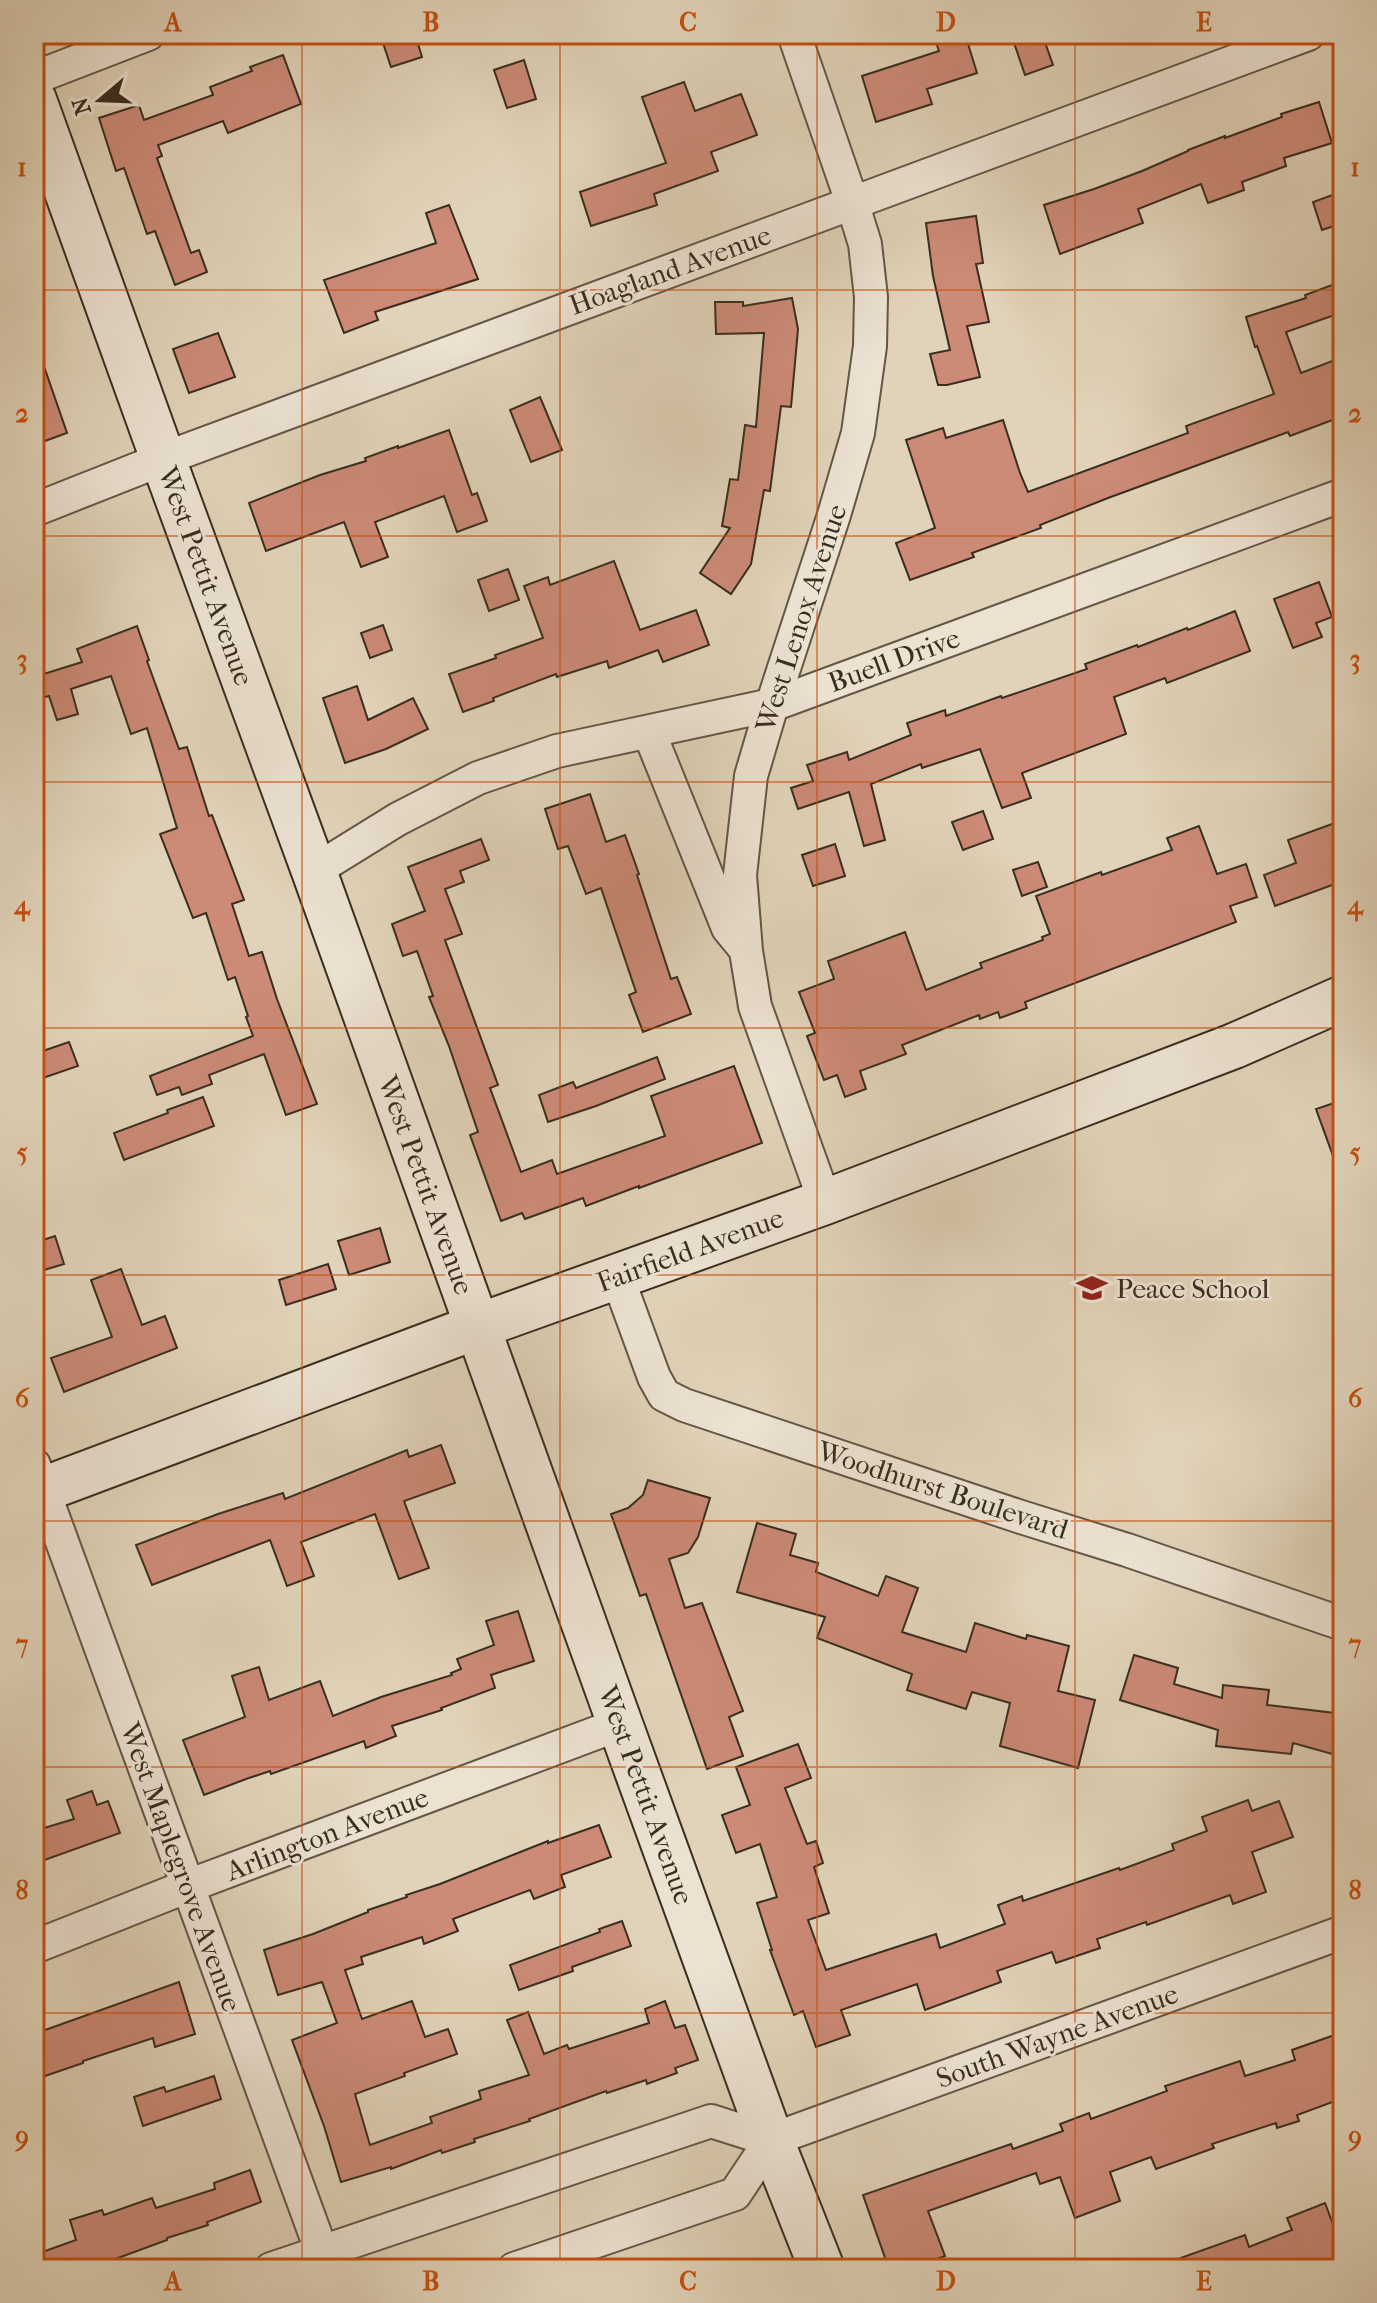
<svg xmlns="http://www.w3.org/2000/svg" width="1377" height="2303" font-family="'IM FELL French Canon',serif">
  <rect width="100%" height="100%" fill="#e1d3b9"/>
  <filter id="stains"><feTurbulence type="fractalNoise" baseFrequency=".0025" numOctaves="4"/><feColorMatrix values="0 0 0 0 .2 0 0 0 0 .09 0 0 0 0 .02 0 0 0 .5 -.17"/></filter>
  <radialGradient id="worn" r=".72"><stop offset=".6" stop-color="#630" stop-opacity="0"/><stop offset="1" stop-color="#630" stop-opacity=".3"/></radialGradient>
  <!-- building -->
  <g fill="#cc8a77" stroke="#392d1f" stroke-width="2">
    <path d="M380,34H415L422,57L391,67Z"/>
    <path d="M933,34H965L977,73L927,89L932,104L876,122L862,76L939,51Z"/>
    <path d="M1011,34H1042L1053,65L1025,75Z"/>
    <path d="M283,55L301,104L228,133L223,121L158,145L162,156L157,158L191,253L199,250L207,272L175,285L155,231L147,234L124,168L116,171L99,118L139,105L144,120L213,95L210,87L252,71L250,67Z"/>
    <path d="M524,60L536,99L507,108L494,70Z"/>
    <path d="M684,82L695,111L741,94L757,135L711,152L718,171L654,194L657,205L591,226L580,192L666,163L642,97Z"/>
    <path d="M1319,102L1332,143L1284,158L1286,166L1242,182L1244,190L1208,203L1201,184L1138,209L1143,223L1060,254L1044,205L1094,189L1142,171L1188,151V150L1225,136V138L1282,117L1281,114Z"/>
    <path d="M1338,193L1343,207V223L1322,230L1313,202Z"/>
    <path d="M449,205L478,279L375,312L378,320L344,333L324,280L436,243L426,213Z"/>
    <path d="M976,216L983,263L976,264L989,322L967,326L980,377L947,385H938L930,354L950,350L933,276L926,223Z"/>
    <path d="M1343,281V312L1286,332L1301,373L1343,357V416L1290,436L1288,432L1108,498L1040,525L1041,528L972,553L974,557L910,580L896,543L935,528L906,440L943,428L946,438L1003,420L1020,473L1028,492L1188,433L1186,426L1274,394L1257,346L1255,347L1246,317L1306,298L1305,295Z"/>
    <path d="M792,298L798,329L791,407L781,406L770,491L764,490L751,564L731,594L700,573L730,528L722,526L730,479L738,480L745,425L756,427L764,333L716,334L715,302H743V306Z"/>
    <path d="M218,333L235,377L189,393L173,349Z"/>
    <path d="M34,349H38L67,433L34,445Z"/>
    <path d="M540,397L562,450L531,462L510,410Z"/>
    <path d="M449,430L472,495L477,493L487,521L457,532L444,496L375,522L388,557L361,567L344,522L266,551L249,503L320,475L366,461L365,458L398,446V448Z"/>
    <path d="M614,561L640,630L696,610L709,645L663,662L658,650L609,668L607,661L557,677L556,674L493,698L494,701L463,712L449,674L496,658L495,655L543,638L524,586L548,577L550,585Z"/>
    <path d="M508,569L519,600L489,611L478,580Z"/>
    <path d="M1319,582L1332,617L1316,623L1322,637L1293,648L1274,599Z"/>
    <path d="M1235,611L1250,651L1167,683L1165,678L1114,697L1126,734L1022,773L1031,798L1002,808L980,749L922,768L921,764L871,784L885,840L864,846L849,792L798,809L791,788L813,781L807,765L847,752L849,760L911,735L907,723L945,710L946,716L1001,696L1002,698L1087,669L1085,664L1137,645L1138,647L1187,628L1188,630Z"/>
    <path d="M383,625L392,650L370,658L361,633Z"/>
    <path d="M137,626L149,660L147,661L179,749L187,747L209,816L212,815L244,900L232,904L249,956L262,952L277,999L317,1104L286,1115L264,1054L209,1075L212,1084L182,1095L179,1087L157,1095L150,1076L253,1036L246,1017L248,1016L235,977L228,980L206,913L193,918L160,834L177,828L147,728L131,734L111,676L71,689L78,714L57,720L49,696L38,699L34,688V677L82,662L77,649Z"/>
    <path d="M357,686L368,720L413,698L428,729L386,749L345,763L323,698Z"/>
    <path d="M590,794L606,842L625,835L639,874L637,875L671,979L677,977L691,1014L643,1032L629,995L636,992L601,888L586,894L568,846L558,849L545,809Z"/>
    <path d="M983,811L993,839L963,850L952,822Z"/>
    <path d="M1343,820V881L1275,906L1264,875L1296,863L1288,840Z"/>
    <path d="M1199,826L1217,874L1246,864L1257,897L1230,906L1236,922L1025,1002L1027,1008L1000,1018L998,1012L980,1019L979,1015L902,1045L906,1054L860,1071L866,1089L845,1097L837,1075L824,1080L807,1036L815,1033L799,992L834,979L828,961L905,932L926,990L982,968L980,963L1043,940L1042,937L1050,934L1036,896L1101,872L1102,875L1172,850L1167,838Z"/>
    <path d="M481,839L489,860L460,871L464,882L445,889L462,934L445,940L498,1085L490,1088L521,1172L552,1160L557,1174L665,1136L651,1096L734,1066L762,1143L639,1188V1186L586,1206L583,1198L525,1219L522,1213L501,1221L470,1135L478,1132L449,1046L429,997L433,996L417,951L403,956L392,924L425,911L408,867Z"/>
    <path d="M835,844L845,876L813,886L802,855Z"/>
    <path d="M1038,862L1047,887L1022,896L1013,870Z"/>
    <path d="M69,1042L78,1066L40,1079L34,1062V1054Z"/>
    <path d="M657,1057L665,1079L596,1106L548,1122L539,1095L573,1082L576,1088Z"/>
    <path d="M203,1097L214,1126L124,1160L114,1133L168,1113L167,1110Z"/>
    <path d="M1343,1100V1174L1340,1175L1316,1109Z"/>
    <path d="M380,1228L390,1262L349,1275L338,1241Z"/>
    <path d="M55,1236L64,1264L34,1273V1243Z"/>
    <path d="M328,1264L336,1289L286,1305L279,1280Z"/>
    <path d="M121,1269L142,1325L165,1316L177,1348L64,1392L51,1358L112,1337L91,1280Z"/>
    <path d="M441,1445L455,1483L404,1501L429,1568L399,1579L375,1514L301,1542L314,1576L287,1586L270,1540L152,1585L136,1545L218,1514L283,1493L285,1499L407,1450L409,1457Z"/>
    <path d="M648,1480L710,1498L698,1537L688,1553L669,1559L685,1608L702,1603L743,1711L729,1717L743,1756L707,1769L646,1594L640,1596L611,1514L628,1508L643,1495Z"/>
    <path d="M757,1523L796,1534L790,1555L818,1563L816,1572L878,1596L886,1576L918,1588L902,1632L966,1652L975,1623L1026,1639L1027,1635L1069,1646L1058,1691L1095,1700L1078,1768L1000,1746L1010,1703L972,1692L966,1709L907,1690L912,1674L817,1638L825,1617L737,1592Z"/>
    <path d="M518,1611L534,1661L491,1675L495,1688L441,1708L442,1710L392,1726L396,1736L366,1748L364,1741L271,1774L270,1771L246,1779L204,1795L183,1740L245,1717L232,1676L259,1667L269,1700L320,1681L333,1716L381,1697L452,1675L451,1673L461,1669L457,1659L494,1645L486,1621Z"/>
    <path d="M1134,1655L1178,1668L1174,1684L1222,1698L1223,1685L1269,1690L1267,1705L1343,1714V1757L1293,1743L1291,1754L1216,1746L1218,1730L1120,1700Z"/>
    <path d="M798,1744L811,1778L785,1788L807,1844L816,1841L823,1863L814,1867L829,1913L808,1920L826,1970L936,1934L940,1948L1005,1924L998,1905L1022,1896L1023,1901L1119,1868L1120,1870L1174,1850L1172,1844L1207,1831L1202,1817L1248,1800L1252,1811L1279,1801L1293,1837L1252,1852L1266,1892L1233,1904L1230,1895L1147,1925L1146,1922L1097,1939L1100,1948L1056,1963L1052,1952L997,1971L1001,1982L925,2010L917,1984L841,2010L850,2035L816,2047L803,2011L794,2015L770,1950H772L757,1903L777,1897L760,1844L736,1853L722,1815L750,1805L736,1767Z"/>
    <path d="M92,1791L97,1805L108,1801L120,1833L39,1862L34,1845V1831L74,1819L67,1800Z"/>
    <path d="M599,1825L611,1857L561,1875L565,1887L534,1899L530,1890L453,1919L458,1931L424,1944L422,1937L361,1957L363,1964L345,1970L362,2019L412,2001L425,2037L448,2029L457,2054L404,2073L405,2076L355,2094L370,2145L432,2123L430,2117L481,2099L479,2091L529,2075L507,2020L528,2012L544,2054L567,2045L569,2049L649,2023L645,2009L665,2001L675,2028L685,2025L698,2060L675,2068L677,2073L647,2084L646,2080L607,2093L606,2091L529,2119L530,2121L474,2139L475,2142L442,2153L441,2150L391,2169V2167L341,2182L324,2126L292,2040L337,2023L322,1982L278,1995L264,1950L313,1934L368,1912V1910L407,1897L406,1895L440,1884L548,1841V1843Z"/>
    <path d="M622,1921L631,1946L572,1967L573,1971L519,1990L510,1965L600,1932L599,1929Z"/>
    <path d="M179,1982L195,2034L155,2047L153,2038L83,2061V2063L45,2076L34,2045V2034Z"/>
    <path d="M1343,2032V2084L1333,2087L1338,2100L1297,2115L1299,2121L1277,2128L1276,2123L1212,2144L1214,2148L1156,2169L1151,2157L1110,2172L1120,2201L1075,2218L1060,2177L1040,2184L1036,2173L928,2211L945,2256L931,2261L934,2269H889L863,2195L1011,2144L1013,2149L1063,2131L1060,2124L1089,2113L1091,2119L1167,2091L1165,2086L1240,2061L1245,2076L1295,2060L1292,2050Z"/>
    <path d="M214,2076L221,2099L143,2126L134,2097L164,2087L166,2092Z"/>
    <path d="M250,2170L261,2202L207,2222L208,2225L167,2238V2240L88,2269H34V2255L76,2240L70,2220L102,2210L104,2215L152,2198L156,2208L215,2189L214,2183Z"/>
    <path d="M1325,2203L1343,2251V2269H1159L1158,2266L1245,2235L1249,2247L1292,2230L1287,2218Z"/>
  </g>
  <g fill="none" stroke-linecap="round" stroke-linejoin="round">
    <!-- street casing -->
    <g stroke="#635646" stroke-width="36">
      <g id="street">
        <path d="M794,34L852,202L865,244L871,297L870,346L858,433L834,515L772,705L751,776L740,875L746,951L755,1006L825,1202"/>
        <path d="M34,78L148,34"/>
        <path d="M34,510L163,459L1308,34"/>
        <path d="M649,732L728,928L742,945"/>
        <path d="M314,871L398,819L478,778L557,751L772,705L1343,495"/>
        <path d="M617,1276L654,1377L664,1395L684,1405L1021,1517L1127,1550L1343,1624"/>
        <path d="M34,1465L328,2269"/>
        <path d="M34,1947L188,1886L620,1724"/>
        <path d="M271,2269L711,2121L771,2140"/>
        <path d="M514,2269L735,2194L771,2140L1343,1932"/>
      </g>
    </g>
    <!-- secondary casing -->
    <g stroke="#392d1f" stroke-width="48">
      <g id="secondary">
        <path d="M34,100L163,459L314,871L620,1724L771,2140L822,2269"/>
        <path d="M34,1493L476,1327L825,1202L1234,1046L1343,998"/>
      </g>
    </g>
    <!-- street -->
    <use href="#street" stroke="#ece2d2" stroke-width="32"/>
    <!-- secondary -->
    <use href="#secondary" stroke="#ece2d2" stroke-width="44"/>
  </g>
  <!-- grid -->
  <path fill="none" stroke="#c55010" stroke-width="2" stroke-opacity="0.55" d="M302,34V2269M560,34V2269M817,34V2269M1075,34V2269M34,290H1343M34,536H1343M34,782H1343M34,1028H1343M34,1275H1343M34,1521H1343M34,1767H1343M34,2013H1343"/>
  <!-- icons -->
  <defs>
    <g id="school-bare" transform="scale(2.4)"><path d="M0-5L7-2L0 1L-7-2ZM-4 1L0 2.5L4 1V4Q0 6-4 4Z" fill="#8f2418" stroke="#ece2d2" stroke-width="2.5" paint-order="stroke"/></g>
  </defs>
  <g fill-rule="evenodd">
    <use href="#school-bare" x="1092" y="1288"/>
  </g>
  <g text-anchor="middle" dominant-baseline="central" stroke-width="6" stroke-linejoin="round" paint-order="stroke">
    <!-- street labels -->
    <g font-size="28" fill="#392d1f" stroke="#ece2d2">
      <text transform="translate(670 270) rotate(-20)">Hoagland Avenue</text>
      <text transform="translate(206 576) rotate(70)">West Pettit Avenue</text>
      <text transform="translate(801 618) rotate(-72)">West Lenox Avenue</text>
      <text transform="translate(894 660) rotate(-20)">Buell Drive</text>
      <text transform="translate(426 1185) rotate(70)">West Pettit Avenue</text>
      <text transform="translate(690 1250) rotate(-20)">Fairfield Avenue</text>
      <text transform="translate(943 1490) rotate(18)">Woodhurst Boulevard</text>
      <text transform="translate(646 1795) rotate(70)">West Pettit Avenue</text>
      <text transform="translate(327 1834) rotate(-21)">Arlington Avenue</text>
      <text transform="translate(181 1867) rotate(70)">West Maplegrove Avenue</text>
      <text transform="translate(1057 2036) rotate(-20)">South Wayne Avenue</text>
    </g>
    <!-- poi labels -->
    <g font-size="28" fill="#392d1f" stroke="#ece2d2" text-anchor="start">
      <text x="1116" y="1288">Peace School</text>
    </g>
  </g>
  <!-- margin -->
  <rect width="1377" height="2303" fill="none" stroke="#e1d3b9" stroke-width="88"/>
  <!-- north arrow -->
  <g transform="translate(100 100) rotate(251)" stroke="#ece2d2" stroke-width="6" paint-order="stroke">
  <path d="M0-6L14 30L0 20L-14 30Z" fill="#392d1f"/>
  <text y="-12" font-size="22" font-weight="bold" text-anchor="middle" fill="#392d1f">N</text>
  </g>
  <rect x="44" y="44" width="1289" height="2215" fill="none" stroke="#c55010" stroke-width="3"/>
  <g font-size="26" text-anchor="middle" font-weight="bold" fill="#c55010">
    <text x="173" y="31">A</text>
    <text x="431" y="31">B</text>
    <text x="688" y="31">C</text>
    <text x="946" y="31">D</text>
    <text x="1204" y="31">E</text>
    <text x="22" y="176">1</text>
    <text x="1355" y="176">1</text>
    <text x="22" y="422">2</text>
    <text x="1355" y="422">2</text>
    <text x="22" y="668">3</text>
    <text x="1355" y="668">3</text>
    <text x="22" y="914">4</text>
    <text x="1355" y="914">4</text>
    <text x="22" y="1161">5</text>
    <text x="1355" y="1161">5</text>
    <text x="22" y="1407">6</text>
    <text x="1355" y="1407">6</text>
    <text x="22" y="1653">7</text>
    <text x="1355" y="1653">7</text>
    <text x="22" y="1899">8</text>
    <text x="1355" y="1899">8</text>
    <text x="22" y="2145">9</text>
    <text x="1355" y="2145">9</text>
    <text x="173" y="2290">A</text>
    <text x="431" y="2290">B</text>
    <text x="688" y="2290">C</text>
    <text x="946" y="2290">D</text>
    <text x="1204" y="2290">E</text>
  </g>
  <rect width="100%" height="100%" filter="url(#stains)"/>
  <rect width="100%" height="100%" fill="url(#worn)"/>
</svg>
